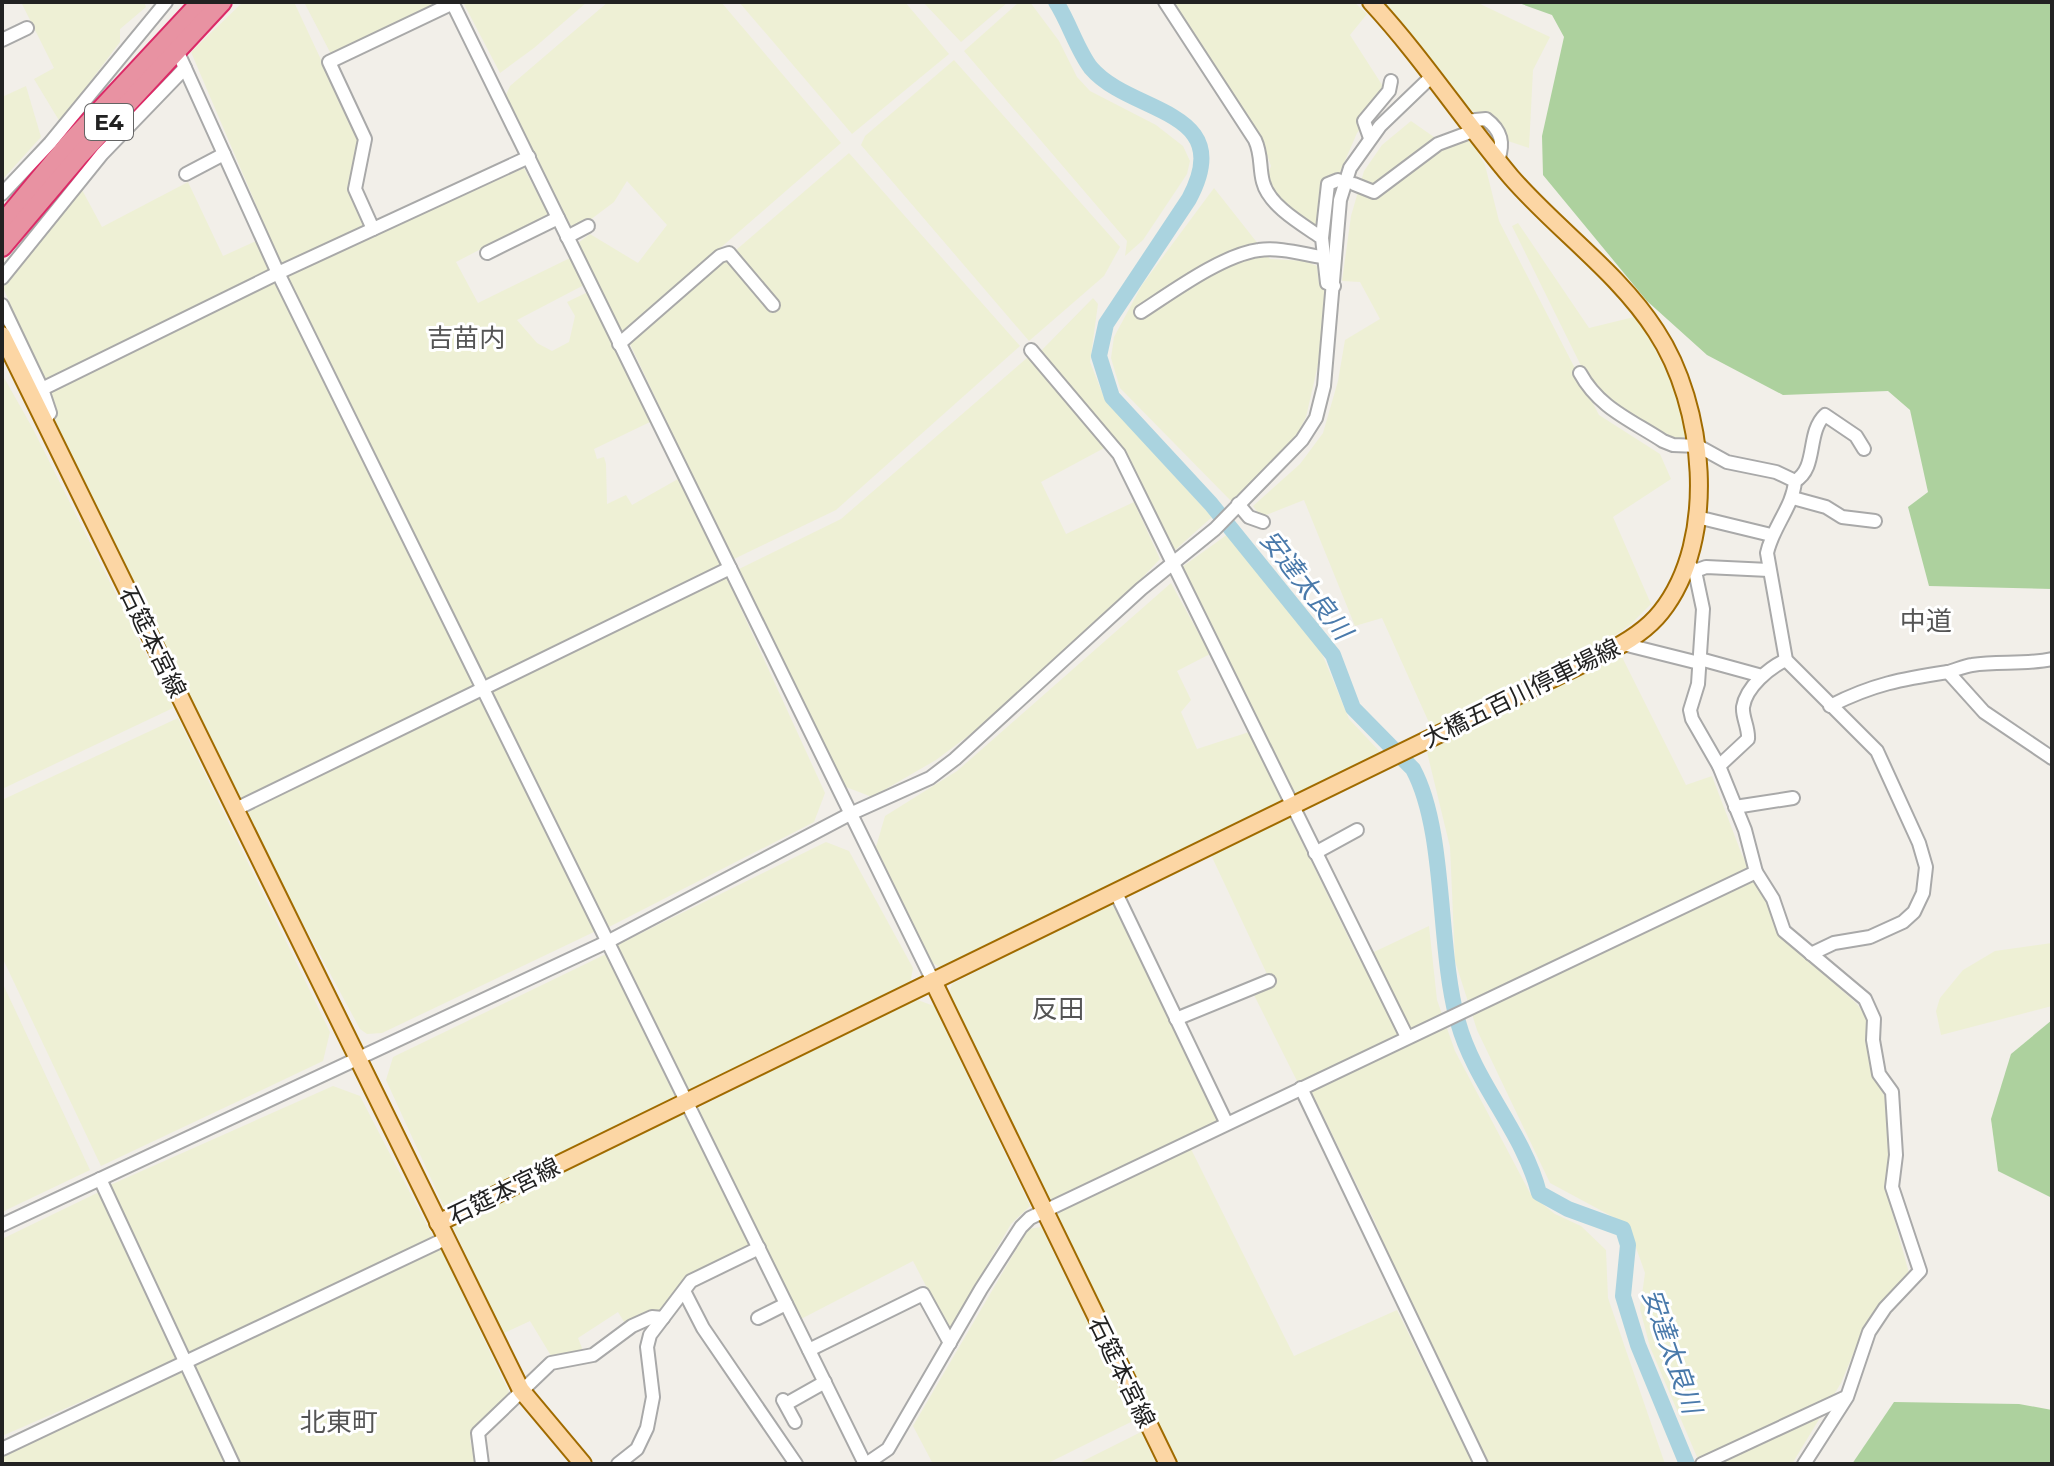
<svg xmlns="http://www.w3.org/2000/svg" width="2054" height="1466" font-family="Montserrat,'Noto Sans JP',sans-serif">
  <rect width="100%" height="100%" fill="#f2efe9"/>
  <!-- farmland -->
  <g fill="#eef0d5">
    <path d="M21,2H144L146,7L120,29V42L60,122L34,79L54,68Z"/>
    <path d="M243,2H294L360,143L350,190L366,226L282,266L191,52Z"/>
    <path d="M304,2H439L332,56Z"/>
    <path d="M463,2H587L534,48L500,73Z"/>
    <path d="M608,2H721L841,143L626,330H621L578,243L590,234L638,263L667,225L627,181L614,202L574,232L506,95L510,86Z"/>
    <path d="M739,2H905L949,54L852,134Z"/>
    <path d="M923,2H1008L961,42Z"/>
    <path d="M1019,2H1030L1059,41L1077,77L1090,91L1156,125L1183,146L1190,161L1187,174L1143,240L1125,256L1127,241L964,51Z"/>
    <path d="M1174,2H1354L1367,14L1350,35L1386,91L1382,102L1357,133L1338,177L1323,230L1298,219L1271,191L1266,179L1271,166L1266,152L1170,5Z"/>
    <path d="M1378,2H1476L1550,37L1533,70L1529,148L1508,141L1469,108Z"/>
    <path d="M954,60L1120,247L1104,276L1029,341L861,145L865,136Z"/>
    <path d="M26,86L41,137L2,180V97Z"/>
    <path d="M1411,121L1434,137L1465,136L1477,151L1485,165L1499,221L1599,415L1660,454L1671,479L1613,517L1651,604L1631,624L1604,643L1431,727L1382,618L1355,626L1304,500L1261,517L1253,506L1300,464L1323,433L1338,381L1345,340L1380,319L1360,282L1342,281L1351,216L1364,171L1382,145Z"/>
    <path d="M849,153L1020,346L836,510L732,560L629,342Z"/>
    <path d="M524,168L548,214L456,262L478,303L570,258L584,285L517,320L537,343L552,351L569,342L575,316L567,302L588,292L650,422L594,449L597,459L604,457L606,464L607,504L626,495L632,505L678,479L722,567L485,681L285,275Z"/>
    <path d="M188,182L223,256L256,241L271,272L44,383L2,285L81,188L102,227Z"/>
    <path d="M1214,188L1270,259L1305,261L1317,266L1319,284L1325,292L1320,356L1306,417L1293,443L1267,472L1231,501L1120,388L1111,358L1114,337L1142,285Z"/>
    <path d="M1518,223L1589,328L1634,317L1651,341L1675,390L1686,437L1670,441L1593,390L1512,226Z"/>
    <path d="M275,279L476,686L237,802L51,425L56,419L48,392Z"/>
    <path d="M1093,298L1098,304L1090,362L1105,400L1212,517L1175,550L1117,442L1040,352Z"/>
    <path d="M1028,357L1106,447L1041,482L1066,534L1134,502L1160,559L1124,597L976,730L936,760L872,797L846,787L737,570L841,519Z"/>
    <path d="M2,374L33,429L173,708L2,789Z"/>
    <path d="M1228,534L1318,644L1349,719L1383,755L1295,797L1182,567Z"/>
    <path d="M725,574L825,793L814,822L609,927L490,691Z"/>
    <path d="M1171,583L1210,654L1177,671L1191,700L1181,712L1197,749L1249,732L1282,801L942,968L932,963L876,847L885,816L957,771Z"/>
    <path d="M1622,657L1686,785L1712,776L1742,855L1773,913L1780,935L1856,1003L1866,1016L1870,1068L1885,1097L1890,1165L1886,1190L1909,1273L1867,1321L1841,1383L1792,1464H1700L1650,1347L1640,1309L1645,1273L1628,1225L1550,1183L1477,1030L1455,961L1450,847L1427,752L1520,703Z"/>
    <path d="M481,697L596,931L382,1033L367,1034L360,1029L242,810Z"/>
    <path d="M178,718L330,1032L323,1061L101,1166L2,957V800Z"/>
    <path d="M1289,816L1359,959L1429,926L1437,1000L1455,1051L1531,1195L1555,1214L1581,1226L1606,1250L1608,1298L1665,1464H1489L1412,1310L1374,1220L1312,1093L1297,1081L1254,995L1273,987L1211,855Z"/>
    <path d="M826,842L849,851L913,968L910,984L690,1093L617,945Z"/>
    <path d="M1115,901L1219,1120L1185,1137L1294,1356L1397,1310L1473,1464H1178L948,996L952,984Z"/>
    <path d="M2052,943V1006L1941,1035L1936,1011L1940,998L1963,970L1995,951Z"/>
    <path d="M606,954L685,1117L754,1246L694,1275L663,1314L626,1325L618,1312L578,1338L584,1353L553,1359L530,1321L502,1334L386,1080L393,1057Z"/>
    <path d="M2,982L90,1170L2,1212Z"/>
    <path d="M915,999L934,1006L1030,1206L1011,1224L949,1330L913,1261L801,1319L696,1109Z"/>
    <path d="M333,1086L360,1096L433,1237L190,1353L108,1186Z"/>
    <path d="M99,1192L177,1360L2,1436V1239Z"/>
    <path d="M1041,1227L1135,1420L1046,1464H933L913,1426L1028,1229Z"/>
    <path d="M439,1245L509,1392L470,1440L476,1464H239L193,1362Z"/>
    <path d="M182,1369L228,1464H2V1453Z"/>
    <path d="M1141,1432L1156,1464H1077Z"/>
  </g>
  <!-- forest -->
  <g fill="#add19e">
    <path d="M1516,2H2052V589L1929,586L1908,507L1928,492L1910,410L1888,391L1783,395L1707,355L1647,301L1543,175L1542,136L1564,37L1552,15Z"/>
    <path d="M2052,1020V1198L1998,1171L1991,1119L2011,1054Z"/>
    <path d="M1894,1402L2019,1404L2052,1410V1464H1852Z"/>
  </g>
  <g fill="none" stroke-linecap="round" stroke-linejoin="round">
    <!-- river -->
    <path stroke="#aad3df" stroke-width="16" d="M1056,2C1069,22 1077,50 1091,68C1131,115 1238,108 1189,199L1106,324L1099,356L1112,397L1211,504L1333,655L1353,708L1413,769C1447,832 1437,949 1458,1022C1475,1084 1523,1131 1539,1193L1568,1209L1623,1229L1628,1245L1623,1296L1638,1345L1687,1464"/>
    <!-- minor casing -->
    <g stroke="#a9a9a9" stroke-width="16">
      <g id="minor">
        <path d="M452,2L933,981"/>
        <path d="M1165,2L1255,140C1262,155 1259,167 1263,182C1269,206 1303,225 1322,238L1327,283L1334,286"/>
        <path d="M2,40L27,28"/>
        <path d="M180,57L278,273L865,1464"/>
        <path d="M1465,121L1486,119C1502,131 1504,143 1498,161"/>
        <path d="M1370,138L1364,121L1389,91L1391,81"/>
        <path d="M186,174L224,154"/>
        <path d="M1354,184L1374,192L1438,144L1473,131"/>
        <path d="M2,194L50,143L166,2"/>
        <path d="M373,229L355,189L365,139L329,62L453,3"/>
        <path d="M567,237L588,226"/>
        <path d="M1322,238L1328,184L1338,180"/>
        <path d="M487,253L558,218"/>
        <path d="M2,278L102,154L185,68"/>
        <path d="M2,305L42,389"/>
        <path d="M1141,312C1172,292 1222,255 1259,250C1278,247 1303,254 1322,257"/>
        <path d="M619,344L720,256L729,253L773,305"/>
        <path d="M1031,350L1119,454L1407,1037"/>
        <path d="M1580,373C1599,408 1631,420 1663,441L1673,445L1698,446L1727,462L1776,472L1795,481C1793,507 1773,526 1767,553L1786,660L1877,751L1919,843L1926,867L1923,893L1914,912L1903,922L1870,937L1834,943L1811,954"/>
        <path d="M44,421L50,413L42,389L278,273L529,157"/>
        <path d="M1795,481C1818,468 1806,433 1825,415L1856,436L1864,449"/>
        <path d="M1793,498L1826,507L1842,517L1875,521"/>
        <path d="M1238,504L1249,517L1263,522"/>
        <path d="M1697,517L1771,535"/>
        <path d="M1686,561L1695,571L1703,609L1698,684L1690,710L1692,719L1719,766L1745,830L1756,872L1773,899L1784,931L1865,999L1874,1019L1873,1040L1879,1074L1892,1092L1896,1155L1892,1187L1920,1271L1885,1308L1869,1332L1847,1397L1804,1464"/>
        <path d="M1695,571L1706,567L1769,570"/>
        <path d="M1623,644L1699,663"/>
        <path d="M1700,659L1762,676"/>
        <path d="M1948,672L1984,712L2052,758"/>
        <path d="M1830,706C1873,684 1902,679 1948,672C1956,670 1964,666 1972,665C1999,661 2025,665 2052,659"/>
        <path d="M1719,766L1748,739C1749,728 1742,717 1743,707C1746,687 1770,667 1786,660"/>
        <path d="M1735,807L1793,798"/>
        <path d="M236,809L730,568"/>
        <path d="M1315,853L1357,830"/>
        <path d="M1116,893L1226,1122"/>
        <path d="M1176,1019L1269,981"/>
        <path d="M1301,1088L1481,1464"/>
        <path d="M100,1179L233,1464"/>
        <path d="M2,1225L609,941L850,814L930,778L955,759L1141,589L1215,529L1302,440L1316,418L1324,386L1340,200L1350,168L1380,126L1431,77"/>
        <path d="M684,1291L703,1328L796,1464"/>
        <path d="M758,1318L786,1304"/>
        <path d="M809,1350L923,1294L950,1343"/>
        <path d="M783,1400L795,1422"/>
        <path d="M786,1404L825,1382"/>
        <path d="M2,1449L445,1239"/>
        <path d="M482,1464L478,1433L551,1363L593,1355L632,1326L652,1317L663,1318"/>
        <path d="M618,1464L637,1449L647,1428L653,1397L647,1347L650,1335L691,1281L759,1248"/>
        <path d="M866,1464L888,1449L981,1289L1021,1227L1030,1218L1756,872"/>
        <path d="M1702,1464L1844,1398"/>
      </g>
    </g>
    <!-- major casing -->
    <g stroke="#a06b00" stroke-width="20">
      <g id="major">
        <path d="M2,335L521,1390L583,1464"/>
        <path d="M933,981L1168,1464"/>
        <path d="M438,1223L1603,654C1624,644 1646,631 1661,612C1719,539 1705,405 1656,331C1618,272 1557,230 1511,177C1463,120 1422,57 1371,2"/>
      </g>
    </g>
    <!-- highway casing -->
    <g stroke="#dc2a67" stroke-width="22">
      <g id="highway">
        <path d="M2,224L67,146L201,2"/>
        <path d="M2,247L79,156L222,2"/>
      </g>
    </g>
    <!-- minor -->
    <use href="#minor" stroke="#fff" stroke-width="12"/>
    <!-- major -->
    <use href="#major" stroke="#fcd6a4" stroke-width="16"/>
    <!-- highway -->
    <use href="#highway" stroke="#e892a2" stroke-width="18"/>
  </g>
  <g text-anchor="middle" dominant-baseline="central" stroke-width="6" stroke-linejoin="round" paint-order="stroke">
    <!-- shield labels -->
    <rect fill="#fff" stroke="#646464" stroke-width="2" x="85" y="104" width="48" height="36" rx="6"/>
    <g font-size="22" font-weight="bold" fill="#222">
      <text x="109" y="122">E4</text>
    </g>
    <!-- street labels -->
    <g font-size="24" fill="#222" stroke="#fff">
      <text transform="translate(153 642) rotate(64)">石筵本宮線</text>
      <text transform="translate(1521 693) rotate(-26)">大橋五百川停車場線</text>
      <text transform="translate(504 1191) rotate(-26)">石筵本宮線</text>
      <text transform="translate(1122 1372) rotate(64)">石筵本宮線</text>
    </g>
    <!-- neighbourhood labels -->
    <g font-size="26" fill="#555" stroke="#fff">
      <text x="466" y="338">吉苗内</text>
      <text x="1926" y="621">中道</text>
      <text x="1058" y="1009">反田</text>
      <text x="339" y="1422">北東町</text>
    </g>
    <!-- water labels -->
    <g font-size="26" font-style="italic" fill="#4a7aab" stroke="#fff">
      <text transform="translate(1306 585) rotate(52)">安達太良川</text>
      <text transform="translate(1672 1351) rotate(71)">安達太良川</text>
    </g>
  </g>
  <!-- border -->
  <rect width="2054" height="1466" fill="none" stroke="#222222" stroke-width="8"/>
</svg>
